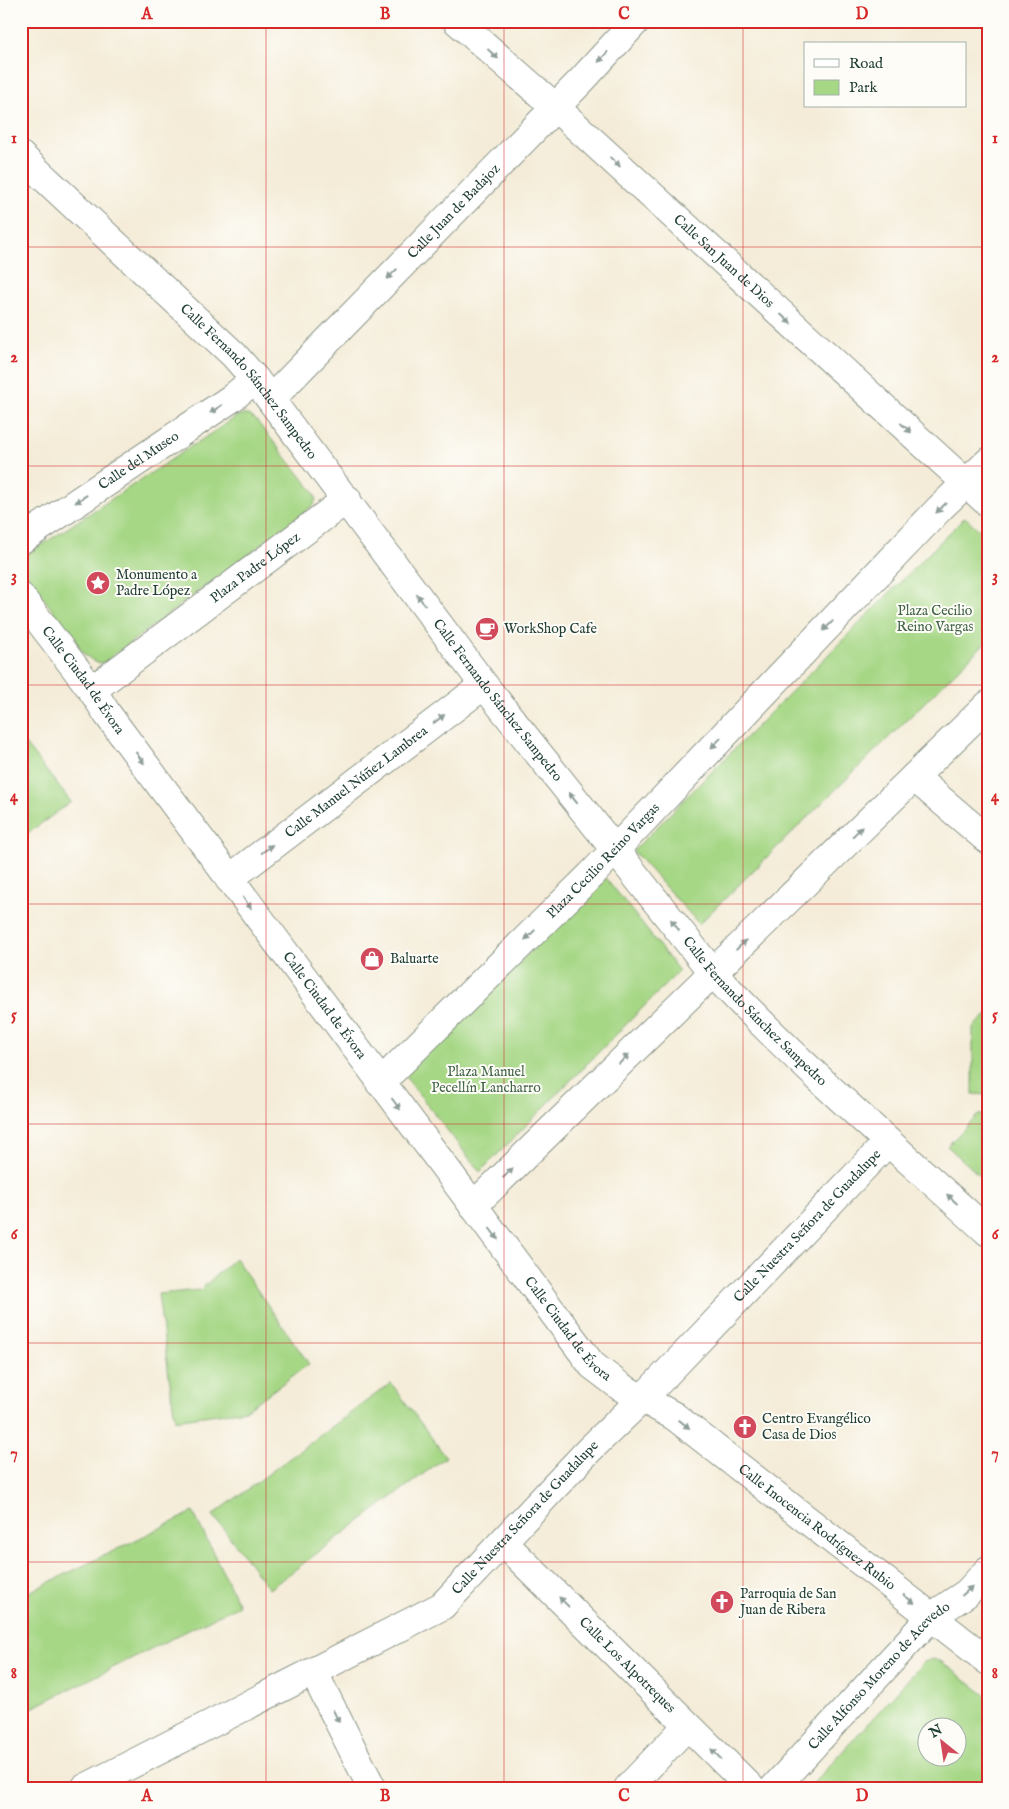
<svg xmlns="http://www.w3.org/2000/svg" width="1009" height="1809" font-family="'IM FELL English',serif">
  <rect width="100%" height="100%" fill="#fdfcf7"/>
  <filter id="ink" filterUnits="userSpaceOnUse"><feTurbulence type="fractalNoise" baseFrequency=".02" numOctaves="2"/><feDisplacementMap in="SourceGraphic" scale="10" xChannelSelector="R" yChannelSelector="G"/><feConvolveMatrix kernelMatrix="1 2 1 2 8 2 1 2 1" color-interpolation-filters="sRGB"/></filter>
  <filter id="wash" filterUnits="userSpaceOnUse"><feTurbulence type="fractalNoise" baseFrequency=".0096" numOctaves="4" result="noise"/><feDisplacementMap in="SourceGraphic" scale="20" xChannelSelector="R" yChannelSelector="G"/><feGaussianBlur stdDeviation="1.12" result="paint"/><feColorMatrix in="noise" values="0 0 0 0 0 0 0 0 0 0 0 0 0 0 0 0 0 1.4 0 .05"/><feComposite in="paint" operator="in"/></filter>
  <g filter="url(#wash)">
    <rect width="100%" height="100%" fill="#f4ecd8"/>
    <!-- green -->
    <g fill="#a6d785" stroke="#628a5c" fill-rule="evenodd">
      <path d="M239,415H248L256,420L313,491L316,498L314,505L103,663L95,662L85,655L26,574L24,564L28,554Z"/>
      <path d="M965,517L988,538V640L699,924L633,851Z"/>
      <path d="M21,739L71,802L21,838Z"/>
      <path d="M606,878L679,971L480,1172L404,1075Z"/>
      <path d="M988,1014V1095L973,1094V1027Z"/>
      <path d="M978,1115H988V1183L947,1146Z"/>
      <path d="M235,1258L309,1364L246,1410L175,1420L158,1294L200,1290Z"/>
      <path d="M391,1383L446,1457L269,1589L213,1515Z"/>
      <path d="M193,1512L239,1605L26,1711L21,1701V1596Z"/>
      <path d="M933,1659L942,1662L988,1697V1788H809L924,1662ZM926,1726H956V1756H926Z"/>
    </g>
  </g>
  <g filter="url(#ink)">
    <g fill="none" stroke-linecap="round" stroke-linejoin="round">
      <!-- minor casing -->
      <g stroke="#8a9486" stroke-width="30">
        <g id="minor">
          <path id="s1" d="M457,21L555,107L988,503"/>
          <path id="s2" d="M21,156L234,355L255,379L484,685L713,973C799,1065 895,1147 988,1232"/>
          <path id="s3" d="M271,399L581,81L636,21"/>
          <path id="s4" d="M21,540L232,398L255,379"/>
          <path id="s5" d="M21,597L92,690L108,715L592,1365L621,1387L674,1416L988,1661"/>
          <path id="s6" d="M92,690L347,499"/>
          <path d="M914,777L988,840"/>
          <path id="s7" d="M229,879L484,685"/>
          <path id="s8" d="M380,1083L591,875L940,508L988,462"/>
          <path d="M473,1206L988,705"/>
          <path id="s9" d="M503,1542L751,1788"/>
          <path d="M314,1673L372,1788"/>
          <path id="s10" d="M85,1788L442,1606L589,1450L643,1398L888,1142"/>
          <path d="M628,1788L687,1726"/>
          <path id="s11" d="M774,1788L931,1617L967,1593L988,1570"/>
        </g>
      </g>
      <!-- minor -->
      <use href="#minor" stroke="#fff" stroke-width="28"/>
    </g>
    <!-- one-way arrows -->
    <defs><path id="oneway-solid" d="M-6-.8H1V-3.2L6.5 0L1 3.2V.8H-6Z" transform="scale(1.25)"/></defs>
    <g fill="#8f9e9a">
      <use href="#oneway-solid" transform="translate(493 54) rotate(42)"/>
      <use href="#oneway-solid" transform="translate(603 57) rotate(132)"/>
      <use href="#oneway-solid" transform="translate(615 162) rotate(42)"/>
      <use href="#oneway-solid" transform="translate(392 274) rotate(135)"/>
      <use href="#oneway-solid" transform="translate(786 319) rotate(42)"/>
      <use href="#oneway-solid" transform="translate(216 409) rotate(147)"/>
      <use href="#oneway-solid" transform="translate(906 428) rotate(42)"/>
      <use href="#oneway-solid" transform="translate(81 499) rotate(146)"/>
      <use href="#oneway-solid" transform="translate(941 508) rotate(135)"/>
      <use href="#oneway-solid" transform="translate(421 600) rotate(-127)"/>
      <use href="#oneway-solid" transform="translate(828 626) rotate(134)"/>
      <use href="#oneway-solid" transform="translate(439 719) rotate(-37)"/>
      <use href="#oneway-solid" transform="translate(716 743) rotate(134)"/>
      <use href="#oneway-solid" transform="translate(140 758) rotate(54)"/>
      <use href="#oneway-solid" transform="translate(573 798) rotate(-128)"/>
      <use href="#oneway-solid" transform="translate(857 832) rotate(-44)"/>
      <use href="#oneway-solid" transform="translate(267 849) rotate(-37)"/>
      <use href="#oneway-solid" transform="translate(247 903) rotate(54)"/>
      <use href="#oneway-solid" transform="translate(675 925) rotate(-127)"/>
      <use href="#oneway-solid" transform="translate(530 935) rotate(136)"/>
      <use href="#oneway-solid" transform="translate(741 945) rotate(-44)"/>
      <use href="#oneway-solid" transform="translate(624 1059) rotate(-44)"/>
      <use href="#oneway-solid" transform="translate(396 1104) rotate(53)"/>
      <use href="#oneway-solid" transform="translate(508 1173) rotate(-44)"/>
      <use href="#oneway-solid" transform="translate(952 1199) rotate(-138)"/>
      <use href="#oneway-solid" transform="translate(494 1234) rotate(53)"/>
      <use href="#oneway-solid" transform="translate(684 1424) rotate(38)"/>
      <use href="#oneway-solid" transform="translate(967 1591) rotate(-42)"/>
      <use href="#oneway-solid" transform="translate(909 1599) rotate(37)"/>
      <use href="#oneway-solid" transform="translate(564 1602) rotate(-135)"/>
      <use href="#oneway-solid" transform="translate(336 1716) rotate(63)"/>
      <use href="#oneway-solid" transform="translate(716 1754) rotate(-136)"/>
    </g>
  </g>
  <!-- grid -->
  <path fill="none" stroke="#d62828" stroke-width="1" stroke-opacity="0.55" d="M266,21V1788M504,21V1788M743,21V1788M21,247H988M21,466H988M21,685H988M21,904H988M21,1124H988M21,1343H988M21,1562H988"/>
  <!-- icons -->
  <defs>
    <g id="sight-disc" transform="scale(1.25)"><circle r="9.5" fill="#d1495b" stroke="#fdfcf7"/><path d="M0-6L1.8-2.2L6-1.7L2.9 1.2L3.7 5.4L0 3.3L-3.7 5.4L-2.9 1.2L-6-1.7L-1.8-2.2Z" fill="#fff"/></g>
    <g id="cafe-disc" transform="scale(1.25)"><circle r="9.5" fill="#d1495b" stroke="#fdfcf7"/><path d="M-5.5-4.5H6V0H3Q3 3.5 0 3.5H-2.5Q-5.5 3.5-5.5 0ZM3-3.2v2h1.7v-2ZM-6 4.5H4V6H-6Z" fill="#fff"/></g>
    <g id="shop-disc" transform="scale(1.25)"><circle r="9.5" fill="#d1495b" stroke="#fdfcf7"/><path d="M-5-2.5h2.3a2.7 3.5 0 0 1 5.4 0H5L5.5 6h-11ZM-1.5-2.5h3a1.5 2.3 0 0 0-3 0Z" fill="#fff"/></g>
    <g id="church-disc" transform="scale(1.25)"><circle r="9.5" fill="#d1495b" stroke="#fdfcf7"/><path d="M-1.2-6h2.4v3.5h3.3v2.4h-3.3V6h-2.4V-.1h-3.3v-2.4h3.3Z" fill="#fff"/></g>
  </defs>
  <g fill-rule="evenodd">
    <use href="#sight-disc" x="98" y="583"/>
    <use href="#cafe-disc" x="487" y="629"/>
    <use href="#shop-disc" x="372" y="959"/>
    <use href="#church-disc" x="745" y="1427"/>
    <use href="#church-disc" x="722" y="1602"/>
  </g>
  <g text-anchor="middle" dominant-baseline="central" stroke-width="4" stroke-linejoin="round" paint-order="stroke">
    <!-- street labels -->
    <g font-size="14" fill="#1f3d34" stroke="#fdfcf7">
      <text stroke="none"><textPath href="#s3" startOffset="262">Calle Juan de Badajoz</textPath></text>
      <text stroke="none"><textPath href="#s1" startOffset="359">Calle San Juan de Dios</textPath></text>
      <text stroke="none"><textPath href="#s2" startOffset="321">Calle Fernando Sánchez Sampedro</textPath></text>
      <text stroke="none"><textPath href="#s4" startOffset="142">Calle del Museo</textPath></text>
      <text stroke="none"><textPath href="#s6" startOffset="204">Plaza Padre López</textPath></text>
      <text stroke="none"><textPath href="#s5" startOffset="104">Calle Ciudad de Évora</textPath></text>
      <text stroke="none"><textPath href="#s2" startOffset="726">Calle Fernando Sánchez Sampedro</textPath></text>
      <text stroke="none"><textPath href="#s7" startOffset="160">Calle Manuel Núñez Lambrea</textPath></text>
      <text stroke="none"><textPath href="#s8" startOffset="315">Plaza Cecilio Reino Vargas</textPath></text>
      <text stroke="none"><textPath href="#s5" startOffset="509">Calle Ciudad de Évora</textPath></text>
      <text stroke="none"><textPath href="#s2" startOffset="1130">Calle Fernando Sánchez Sampedro</textPath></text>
      <text stroke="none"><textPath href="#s10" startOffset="928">Calle Nuestra Señora de Guadalupe</textPath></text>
      <text stroke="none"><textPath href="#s5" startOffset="914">Calle Ciudad de Évora</textPath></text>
      <text stroke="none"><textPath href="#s10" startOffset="522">Calle Nuestra Señora de Guadalupe</textPath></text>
      <text stroke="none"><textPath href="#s5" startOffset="1235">Calle Inocencia Rodríguez Rubio</textPath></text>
      <text stroke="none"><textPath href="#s9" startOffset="175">Calle Los Alpotreques</textPath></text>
      <text stroke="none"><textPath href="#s11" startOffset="154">Calle Alfonso Moreno de Acevedo</textPath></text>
    </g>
    <!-- poi labels -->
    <g font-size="14" fill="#1f3d34" stroke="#fdfcf7" text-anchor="start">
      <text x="116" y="575">Monumento a<tspan x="116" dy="16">Padre López</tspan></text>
      <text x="504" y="629">WorkShop Cafe</text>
      <text x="390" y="959">Baluarte</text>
      <text x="762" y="1419">Centro Evangélico<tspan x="762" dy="16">Casa de Dios</tspan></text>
      <text x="740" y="1594">Parroquia de San<tspan x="740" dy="16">Juan de Ribera</tspan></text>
    </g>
    <!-- park labels -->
    <g font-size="14" fill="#416448" stroke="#fdfcf7">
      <text x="935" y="611">Plaza Cecilio<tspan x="935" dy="16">Reino Vargas</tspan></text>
      <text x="486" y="1072">Plaza Manuel<tspan x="486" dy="16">Pecellín Lancharro</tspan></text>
    </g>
  </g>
  <!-- margin -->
  <rect width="1009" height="1809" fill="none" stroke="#fdfcf7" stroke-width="55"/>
  <!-- legend -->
  <rect x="804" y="42" width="162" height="65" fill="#fdfcf7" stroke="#a4b0a9"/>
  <rect x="814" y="59" width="25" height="8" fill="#ffffff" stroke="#a4b0a9"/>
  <text x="849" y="68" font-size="15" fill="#1f3d34">Road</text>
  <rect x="814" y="80" width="25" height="15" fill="#a6d785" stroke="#a4b0a9"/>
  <text x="849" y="92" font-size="15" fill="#1f3d34">Park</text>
  <!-- north arrow -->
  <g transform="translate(942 1742) rotate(330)"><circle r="24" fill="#fdfcf7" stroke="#a4b0a9"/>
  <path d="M0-4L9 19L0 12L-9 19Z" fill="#d1495b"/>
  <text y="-8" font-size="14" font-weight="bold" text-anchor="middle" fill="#1f3d34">N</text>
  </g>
  <rect x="28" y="28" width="954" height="1754" fill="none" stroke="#d62828" stroke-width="2"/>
  <g font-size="16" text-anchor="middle" font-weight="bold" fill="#d62828">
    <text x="147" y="19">A</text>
    <text x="385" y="19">B</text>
    <text x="624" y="19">C</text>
    <text x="862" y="19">D</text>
    <text x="14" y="143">1</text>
    <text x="995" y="143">1</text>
    <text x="14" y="362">2</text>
    <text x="995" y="362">2</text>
    <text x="14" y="581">3</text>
    <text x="995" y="581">3</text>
    <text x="14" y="801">4</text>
    <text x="995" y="801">4</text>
    <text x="14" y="1020">5</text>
    <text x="995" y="1020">5</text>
    <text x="14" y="1239">6</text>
    <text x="995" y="1239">6</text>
    <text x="14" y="1458">7</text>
    <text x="995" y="1458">7</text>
    <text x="14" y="1678">8</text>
    <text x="995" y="1678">8</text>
    <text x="147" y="1801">A</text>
    <text x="385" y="1801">B</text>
    <text x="624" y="1801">C</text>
    <text x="862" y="1801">D</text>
  </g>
</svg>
